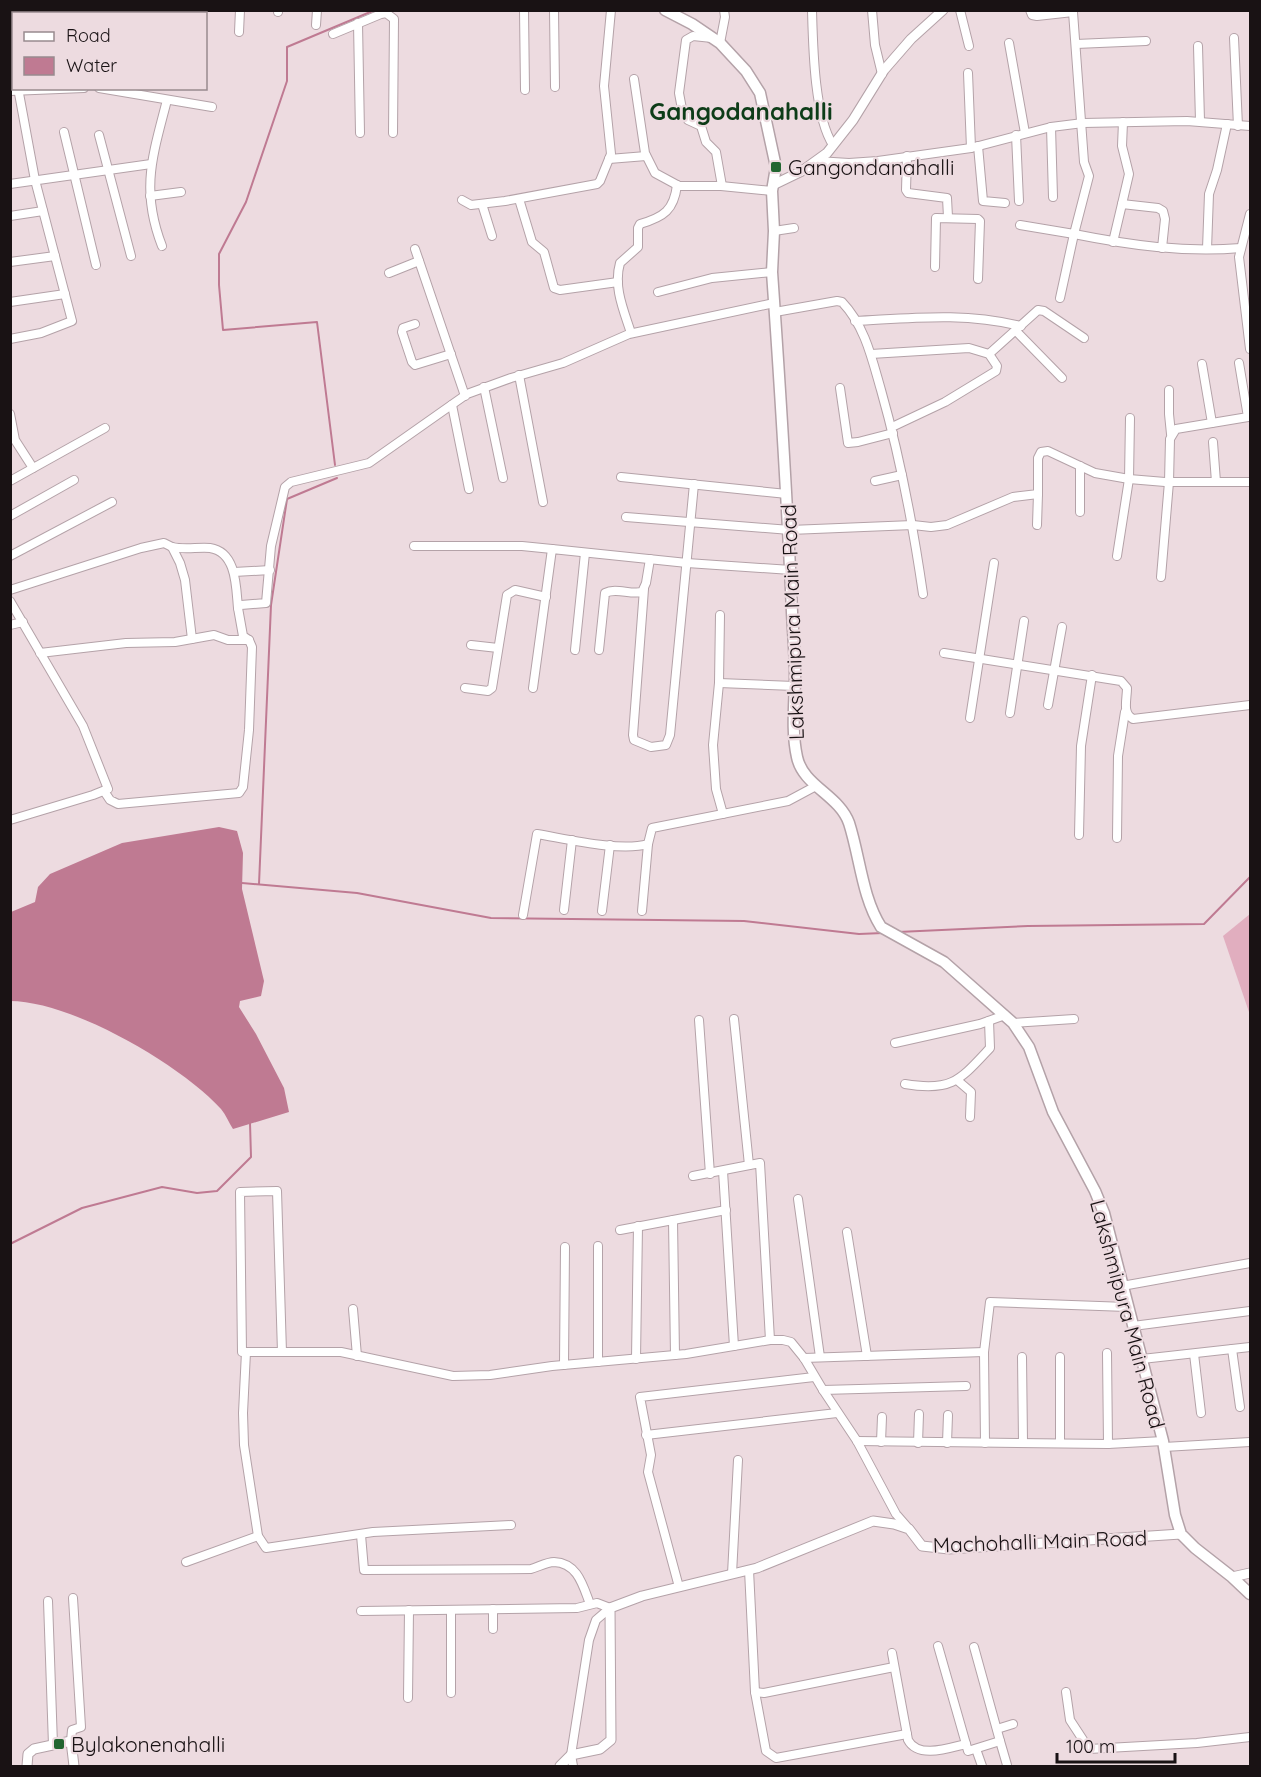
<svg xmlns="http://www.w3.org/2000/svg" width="1261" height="1777" font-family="Quicksand,sans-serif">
  <rect width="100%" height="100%" fill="#eddbe0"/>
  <!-- green -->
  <path fill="#e1aebf" d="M1250,914V1015L1223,936Z"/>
  <!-- water -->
  <path fill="#bf7a92" d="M219,827L237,831L243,853L242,889L264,981L261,996L240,1001L239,1007L256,1034L284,1088L289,1112L233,1129C229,1123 226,1115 221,1109C180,1064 71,1001 10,1001L11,912L35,902L38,887L50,874L122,843Z"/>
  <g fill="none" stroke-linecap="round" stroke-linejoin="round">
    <!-- stream -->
    <g stroke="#bf7a92" stroke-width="2">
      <path d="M335,465L317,322L223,330L219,285V254L246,202L287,81V47L375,10"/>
      <path d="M242,883L357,893L491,918L744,921L859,934L883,933"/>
      <path d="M259,884L271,605L287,499L337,478"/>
      <path d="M898,932L1028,926L1204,924L1250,877"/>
      <path d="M10,1244L82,1208L162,1187L197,1193L217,1191L251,1157L250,1123"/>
    </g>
    <!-- minor casing -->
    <g stroke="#b4a2a8" stroke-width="10">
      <g id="minor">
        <path d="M17,10V14"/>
        <path d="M524,10L525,90"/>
        <path d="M554,10L555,87"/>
        <path d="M812,10C813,45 814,116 833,145"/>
        <path d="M872,10L875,45L882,74"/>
        <path d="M960,10L969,46"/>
        <path d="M278,12V10"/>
        <path d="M358,23L360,133"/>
        <path d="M316,25L317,10"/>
        <path d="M239,32L240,10"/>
        <path d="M333,34L381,14L386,13L394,19L393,133"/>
        <path d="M712,38L693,36L686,40L679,93L682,109L688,120L701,126L706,142L716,152L722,186"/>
        <path d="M1234,38L1238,126"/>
        <path d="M720,43L725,17L724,10"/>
        <path d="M1009,43L1025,133"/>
        <path d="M1076,44L1146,41"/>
        <path d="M1198,46L1200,121"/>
        <path d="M968,73L971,148"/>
        <path d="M634,79L645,153L655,173L679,186H721L772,191"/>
        <path d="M99,88L212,107"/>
        <path d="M10,91L84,88"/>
        <path d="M1051,127L1053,197"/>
        <path d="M64,132L96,265"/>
        <path d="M99,135L131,256"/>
        <path d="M1016,135L1019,201"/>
        <path d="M978,146L983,201L1005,203"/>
        <path d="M907,156L906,190L908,193L947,198L948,217"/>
        <path d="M609,159L646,156"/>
        <path d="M817,161L849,163L878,161L971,148L1051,127L1083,123L1187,121L1250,126"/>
        <path d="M10,184L151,164"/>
        <path d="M150,196L181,192"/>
        <path d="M519,199L532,242L544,252L554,288L560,290L618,282"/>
        <path d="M462,200L471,205L505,201L597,184L600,181L611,154L604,86L611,10"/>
        <path d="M482,204L492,236"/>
        <path d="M1122,204L1129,174L1122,146L1123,122"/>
        <path d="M10,216L43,211"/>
        <path d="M1020,225L1074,234L1089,176L1084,162L1073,12L1037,16L1032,15L1030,10"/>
        <path d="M774,231L794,228"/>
        <path d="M1113,242L1122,204L1158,208L1163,211L1165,219L1162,248"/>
        <path d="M162,246C140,189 153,155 167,100"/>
        <path d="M415,249L465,396"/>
        <path d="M1207,249L1209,194L1217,170L1227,124"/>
        <path d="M10,262L55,256"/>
        <path d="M935,267L936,218L978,219L980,221L978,279"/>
        <path d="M389,273L419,261"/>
        <path d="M658,292L712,278L772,272"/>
        <path d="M1060,298L1074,234C1129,245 1185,253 1241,248"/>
        <path d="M10,302L65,294"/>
        <path d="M775,312L837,301L842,302C865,326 872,359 881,390C900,457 913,525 923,594"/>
        <path d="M855,321C914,318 963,312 1021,326"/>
        <path d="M415,324L403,328L402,332L412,362L415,365L451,354"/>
        <path d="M1016,331L1062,378"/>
        <path d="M631,333C624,311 613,287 620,263L638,247V228L640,224C664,217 674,210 677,185"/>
        <path d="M10,339L41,333L72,321L35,180L18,88"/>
        <path d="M1250,349L1239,257L1250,214"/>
        <path d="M871,354L969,348L989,354L997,366L996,371L945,402L892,427"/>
        <path d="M989,354L1038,310L1044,311L1084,338"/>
        <path d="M1202,364L1212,423"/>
        <path d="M519,375L543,502"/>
        <path d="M484,387L503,478"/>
        <path d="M840,388L848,443L858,442L893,433"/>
        <path d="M1169,390V414L1171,434"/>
        <path d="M452,405L469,489"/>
        <path d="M10,414L15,440L33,468"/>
        <path d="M1213,442L1216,482"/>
        <path d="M1080,466V512"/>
        <path d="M621,477L787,494"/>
        <path d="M10,481L105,428"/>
        <path d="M875,481L902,475"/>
        <path d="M10,516L74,480"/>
        <path d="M626,517L790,530L913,525L931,527L947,525L1013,497L1038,494V458L1041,452L1048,451L1095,473L1129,479L1165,482H1250"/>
        <path d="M1037,525L1038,494"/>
        <path d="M414,546H522L552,549"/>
        <path d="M172,547C185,550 197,547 210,548C237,552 236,588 238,608"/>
        <path d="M10,556L112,502"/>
        <path d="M1117,556L1129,479L1130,418"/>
        <path d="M234,572L270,570"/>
        <path d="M1161,577L1169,482L1170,439L1176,429L1248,417L1239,363"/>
        <path d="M644,589L633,735L634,740L651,747L666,745L670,735L694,484"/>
        <path d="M10,590L141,548L164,543L172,547L180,563L185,580L192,639"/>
        <path d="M10,601L83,726L108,789L93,795L10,820"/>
        <path d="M720,615L719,683L713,745L716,789L723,814"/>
        <path d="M10,625L23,622"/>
        <path d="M471,645L498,648"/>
        <path d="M575,650L585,553"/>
        <path d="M599,650L605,593C616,587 630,595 642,592L646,583L650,559"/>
        <path d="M40,653L126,643L175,642L214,635L228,640H249"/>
        <path d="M944,653L1121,681L1127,688C1127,700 1122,713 1133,719L1250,705"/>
        <path d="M719,683L794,686"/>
        <path d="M465,688L488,691L492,688L507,595L515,590L546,597"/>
        <path d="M533,688L552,549L687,563L791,570"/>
        <path d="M1048,705L1062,627"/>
        <path d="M1010,713L1024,621"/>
        <path d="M970,718L994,563"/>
        <path d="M104,791L110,800L118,804L239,793L243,787L249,730L252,647L249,640L243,636L238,608L241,605L266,603L271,546L285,487L291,482L369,463L467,394L511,378L563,363L629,334L774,303"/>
        <path d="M1079,835L1081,746L1092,675"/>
        <path d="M1117,838L1118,756L1125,712"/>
        <path d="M564,910L572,840"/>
        <path d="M602,911L610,845"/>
        <path d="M642,911L648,844"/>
        <path d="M523,915L537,834C567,839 620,852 648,844L652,828L788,801L816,786"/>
        <path d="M734,1019L749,1165"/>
        <path d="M699,1020L710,1174"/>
        <path d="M1013,1023L1074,1019"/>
        <path d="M895,1043L980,1024L1005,1015"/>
        <path d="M957,1080L971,1092L970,1117"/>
        <path d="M905,1084C952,1092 960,1080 990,1048L989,1021"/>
        <path d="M723,1171L734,1346"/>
        <path d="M693,1176L760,1163L770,1340"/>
        <path d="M798,1199L820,1357"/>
        <path d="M673,1220L675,1355"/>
        <path d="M620,1230L726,1210"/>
        <path d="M847,1232L867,1356"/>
        <path d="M1122,1286L1250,1263"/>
        <path d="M353,1309L357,1356"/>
        <path d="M1133,1326L1250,1311"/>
        <path d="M1232,1349L1240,1407"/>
        <path d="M246,1352L243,1413L244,1445L258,1536L266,1548L373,1532L511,1525"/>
        <path d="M282,1352L277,1191L240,1192L242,1352H341L453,1376L490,1375L552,1366L686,1354L770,1340H783L791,1342L804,1358L823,1390L857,1441L896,1514L909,1529"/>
        <path d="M1107,1353L1108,1444"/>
        <path d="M1194,1354L1201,1413"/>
        <path d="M1022,1357L1023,1442"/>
        <path d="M1060,1357V1443"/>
        <path d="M804,1358L984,1352"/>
        <path d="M636,1359L638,1226"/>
        <path d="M1142,1359L1250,1347"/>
        <path d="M598,1362V1246"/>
        <path d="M564,1365L565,1247"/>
        <path d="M823,1390L966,1386"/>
        <path d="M646,1435L837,1413"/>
        <path d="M857,1441L1108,1444L1163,1441"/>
        <path d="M881,1442L882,1417"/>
        <path d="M918,1443L919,1414"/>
        <path d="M947,1443L948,1415"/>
        <path d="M985,1443L984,1352L990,1302L1127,1307"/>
        <path d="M1164,1447L1250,1442"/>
        <path d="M361,1535L364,1570L531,1569C538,1567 547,1562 554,1562C578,1563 583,1586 590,1604"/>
        <path d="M186,1562L258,1536"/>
        <path d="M749,1570L755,1692L766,1751L776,1758L907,1734"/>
        <path d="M732,1574L738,1460"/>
        <path d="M679,1587L648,1472L651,1455L640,1397L814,1377"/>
        <path d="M48,1601L53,1745"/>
        <path d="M493,1609V1629"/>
        <path d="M361,1611L577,1608L597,1603L610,1608"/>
        <path d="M938,1646L968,1751L1000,1741L974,1647"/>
        <path d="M892,1653L908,1740C918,1759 949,1748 966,1744"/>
        <path d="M755,1692L764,1693L894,1667"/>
        <path d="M1066,1692L1070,1720L1089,1749L1197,1743L1250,1737"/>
        <path d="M451,1693V1610"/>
        <path d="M408,1698L409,1610"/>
        <path d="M997,1729L1013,1724"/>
        <path d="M71,1741L72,1730L81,1727L73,1598"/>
        <path d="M1000,1741L1007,1765"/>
        <path d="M976,1749L982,1766"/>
        <path d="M573,1766L571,1755L589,1640L596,1620L610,1608"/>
      </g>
    </g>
    <!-- tertiary casing -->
    <g stroke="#b4a2a8" stroke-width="11">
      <g id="tertiary">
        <path d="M773,185L802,171L827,153L853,120L884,70L911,39L943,10"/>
        <path d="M1232,1577L1250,1573"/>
        <path d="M27,1766L28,1754L34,1749L71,1741L74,1766"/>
        <path d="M560,1766L571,1755L600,1749L611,1740L610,1608L642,1596L757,1568L873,1521L894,1524L909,1529L922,1546L949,1549L1181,1534"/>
      </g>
    </g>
    <!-- secondary casing -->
    <g stroke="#b4a2a8" stroke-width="13">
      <path id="secondary" d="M665,10L692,24L720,43L746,71L760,93L776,167L772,191L774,231L772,272C780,385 787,498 792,612C793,633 795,654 795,675C795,702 791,730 797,757C803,786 839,795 849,823C860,857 862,897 881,927L944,962L1013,1023L1029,1047L1053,1112L1095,1191L1104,1213L1163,1441L1175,1515L1181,1534L1195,1548L1232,1577L1250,1594"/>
    </g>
    <!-- minor -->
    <use href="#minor" stroke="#fff" stroke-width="8"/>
    <!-- tertiary -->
    <use href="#tertiary" stroke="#fff" stroke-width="9"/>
    <!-- secondary -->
    <use href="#secondary" stroke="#fff" stroke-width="10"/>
  </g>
  <!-- markers -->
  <g fill="#226631" stroke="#eddbe0" stroke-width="2">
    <rect x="770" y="161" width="12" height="12" rx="3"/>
    <rect x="53" y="1738" width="12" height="12" rx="3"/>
  </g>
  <g text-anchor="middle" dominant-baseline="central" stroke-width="4.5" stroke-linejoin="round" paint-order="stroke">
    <!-- poi labels -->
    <g font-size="21" fill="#191214" stroke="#eddbe0" text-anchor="start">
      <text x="788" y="167">Gangondanahalli</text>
      <text x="71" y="1744">Bylakonenahalli</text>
    </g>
    <!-- street labels -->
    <g font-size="21" fill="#191214" stroke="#eddbe0">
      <text transform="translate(792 622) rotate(-92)">Lakshmipura Main Road</text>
      <text transform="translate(1128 1314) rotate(75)">Lakshmipura Main Road</text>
      <text transform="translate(1040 1541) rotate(-2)">Machohalli Main Road</text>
    </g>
    <!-- quarter labels -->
    <g font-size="24" font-weight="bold" fill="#0d3c18" stroke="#eddbe0">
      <text x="741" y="111">Gangodanahalli</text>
    </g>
  </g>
  <!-- border -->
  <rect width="1261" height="1777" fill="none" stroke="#191214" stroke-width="24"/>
  <!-- legend -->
  <rect x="12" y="12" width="195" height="78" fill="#eddbe0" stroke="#988b8e" stroke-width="1.5"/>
  <rect x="24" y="32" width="30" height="9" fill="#ffffff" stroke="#988b8e" stroke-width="1.5"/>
  <text x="66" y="42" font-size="18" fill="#191214">Road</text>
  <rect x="24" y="57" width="30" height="18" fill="#bf7a92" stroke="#988b8e" stroke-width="1.5"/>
  <text x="66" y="72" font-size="18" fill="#191214">Water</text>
  <!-- scale -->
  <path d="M1057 1753v9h118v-9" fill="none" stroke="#191214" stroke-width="3"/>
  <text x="1066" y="1753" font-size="18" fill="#191214" stroke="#eddbe0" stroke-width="4.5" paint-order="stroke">100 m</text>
</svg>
